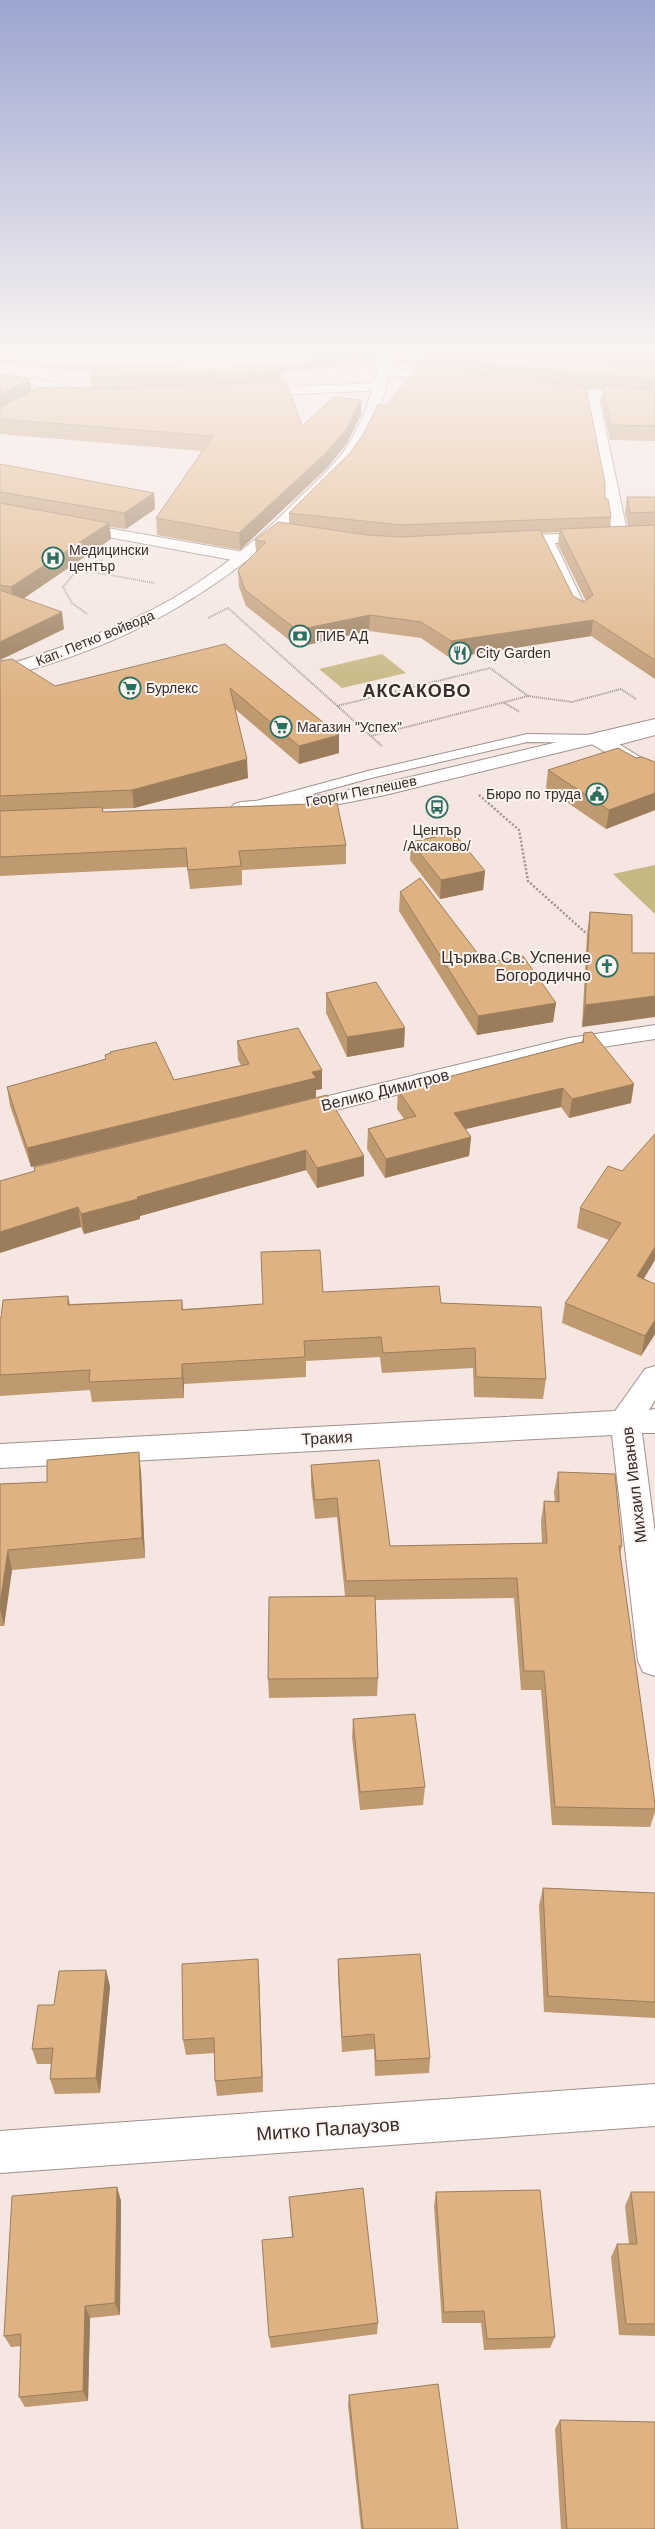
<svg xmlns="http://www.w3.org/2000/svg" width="655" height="2529" font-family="Helvetica,sans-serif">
  <rect width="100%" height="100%" fill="#f5e6e1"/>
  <!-- built -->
  <path fill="#efd8d0" d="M358,375L363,383L302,386L298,377Z"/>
  <!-- green -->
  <g fill="#c6b883">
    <path d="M317,349H377L373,366C336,364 300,372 263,374C175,379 87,371 0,364V358L171,373L267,369L312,360Z"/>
    <path d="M382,654L406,673L342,688L319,669Z"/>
    <path d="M655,865V914L613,874Z"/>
  </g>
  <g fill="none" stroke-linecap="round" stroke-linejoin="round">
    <!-- stream -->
    <g stroke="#c88ead" stroke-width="6">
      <path d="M0,361L114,371"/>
      <path d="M399,361L439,366"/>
      <path d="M266,372L360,361"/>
    </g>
    <!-- lane casing -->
    <g stroke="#9f918d" stroke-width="2">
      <g id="lane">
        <path d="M0,375C23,379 67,380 84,396L80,399L50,388L0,381Z"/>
        <path d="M655,727V735L607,748L601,744L603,741Z"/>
        <path d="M527,734L597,735L603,739L597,743L527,742L371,778L258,809L251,805L253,802L368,771Z"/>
      </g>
    </g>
    <!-- street casing -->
    <g stroke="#9f918d" stroke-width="2">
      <g id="street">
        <path d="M386,349C401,349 462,348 471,357L465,361L392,353Z"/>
        <path d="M383,367L449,375L455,379L449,383L379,374L377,371L379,368Z"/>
        <path d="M379,383L385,387L383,390L253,396L247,392L253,388Z"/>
        <path d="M551,387L655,394V402L599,398L627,531L655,529V539L555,543L586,608L578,613L570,608L540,544L507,546L499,541L507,536L612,532L586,397L547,394L545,391Z"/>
        <path d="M0,509L243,552L251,557L243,562L0,517Z"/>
        <path d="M597,733L604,735L655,766V780L648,778L590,743L588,739L590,735Z"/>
        <path d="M655,1025V1039L569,1052L295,1120L286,1118L283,1112L286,1106L295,1104L569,1038Z"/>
        <path d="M655,1366V1400L649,1410L655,1409V1433H642L655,1533V1676L643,1672L638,1661L612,1435L0,1468V1444L615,1411L645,1369Z"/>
        <path d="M655,2084V2126L0,2173V2131Z"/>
      </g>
    </g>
    <!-- secondary casing -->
    <g stroke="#9f918d" stroke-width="2">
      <g id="secondary">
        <path d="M384,349H396C388,378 382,408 368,435C354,462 331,483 310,505C221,593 122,648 0,678V667C59,649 119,629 172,599C218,572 260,538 297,500C318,480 341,460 354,435C369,408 375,378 384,349Z"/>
        <path d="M655,719V729L385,795L324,807L241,814L234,812L231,808L234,804L241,802L324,795L385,783Z"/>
      </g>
    </g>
    <!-- path-far1 -->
    <g stroke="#9f9491" stroke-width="2" stroke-dasharray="1 1" stroke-linecap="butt">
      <path d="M82,570L154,583"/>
      <path d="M87,614L72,603L63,587L73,575L103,560"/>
      <path d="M208,618L228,608L382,746"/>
      <path d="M528,696L572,702L621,689L636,699"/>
      <path d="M504,703L520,712"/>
      <path d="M337,706L490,668L528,696L371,736"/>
    </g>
    <!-- path -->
    <path stroke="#9f9491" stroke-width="2.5" stroke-dasharray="2 2" stroke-linecap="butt" d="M479,795L519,830L528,881L587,934"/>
    <!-- lane -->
    <use href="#lane" fill="#fff" fill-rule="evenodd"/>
    <!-- street -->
    <use href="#street" fill="#fff" fill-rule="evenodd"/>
    <!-- secondary -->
    <use href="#secondary" fill="#fff" fill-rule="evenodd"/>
  </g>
  <!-- wall -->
  <g fill="#bf9970" fill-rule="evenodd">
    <path d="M429,349H655V441L610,440L601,400L603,389L586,388L605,499L611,517L610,527L628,526L625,512L627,497H655V679L591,636L450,658L421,638L369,631L298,647L246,606L239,587L238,570L256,553L255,540L289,523V513L351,452L387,406L423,369L424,356ZM559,532L558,545L586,601L584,602L573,596L542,533Z"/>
    <path d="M199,369L282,371V381L302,426L361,415L347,443L327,468L240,550L157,535L156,518L202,451L0,434V374L30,379L31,391L92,388L91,377Z"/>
    <path d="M0,464L154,493L155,509L126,529L110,527L111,539L23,598L64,629L0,660Z"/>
    <path d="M225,644L339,753L299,764L235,709L248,778L134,808L102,809L103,812L346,845V864L242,870V885L190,889L187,867L0,876V661L55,686Z"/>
    <path d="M636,758L655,762V810L606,829L546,788L548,770Z"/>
    <path d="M411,842L485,871L483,890L440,899L410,860Z"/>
    <path d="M400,892L485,963L556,1003L553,1022L477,1035L399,911Z"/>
    <path d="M590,912L632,915L582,1027L587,934Z"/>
    <path d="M326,993L404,1047L347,1057L326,1013Z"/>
    <path d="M584,1033L631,1103L569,1118L561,1107L465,1129L471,1137L469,1156L385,1178L367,1149L368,1129L404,1119L397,1109L398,1090L582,1042Z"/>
    <path d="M237,1041L322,1070V1089L316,1090V1097L364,1156V1176L317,1188L306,1170L140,1216V1219L84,1234L81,1227L35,1171L34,1167L245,1115L31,1167L10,1106L7,1087L106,1059L110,1053V1052L174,1080L241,1065L238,1060Z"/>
    <path d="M622,1171L644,1279L655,1284V1334L641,1356L562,1323L565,1303L609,1240L577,1228L580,1208Z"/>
    <path d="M323,1292L441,1303L546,1379L543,1399L474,1397L473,1368L382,1373L380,1357L306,1361V1377L184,1384V1398L92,1402L90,1390L0,1396V1318L68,1296L70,1304L182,1300L183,1309L263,1304Z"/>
    <path d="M311,1465L390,1546L542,1543L541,1521L544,1501L555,1502L554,1492L558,1472L622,1546L620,1554L655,1804V1812L650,1827L552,1825L541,1690H521L514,1598L375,1600L378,1678L377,1696L269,1698L268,1679L345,1596L337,1517L315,1519L311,1485Z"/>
    <path d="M141,1472L145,1558L12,1570L4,1626H0V1484L47,1482Z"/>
    <path d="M353,1719L425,1787L423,1805L360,1810L352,1737Z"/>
    <path d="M543,1888L655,1893V2018L544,2012L539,1905Z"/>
    <path d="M338,1959L430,2058L429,2073L375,2076L374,2049L342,2052L338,1976Z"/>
    <path d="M106,1970L110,1987L100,2093L55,2094L50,2079L51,2064H37L32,2049L54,2005Z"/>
    <path d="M259,1976L263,2092L217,2096L215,2081L214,2053L186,2055L183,2040Z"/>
    <path d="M117,2187L121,2201L120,2315L90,2318L88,2401L25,2407L19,2397L21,2346L11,2347L4,2336Z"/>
    <path d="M436,2192L555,2337L550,2348L484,2350L481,2323H442L434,2206Z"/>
    <path d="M631,2192H655V2336L619,2335L611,2257L617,2244H629L625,2206Z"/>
    <path d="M289,2197L378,2323L377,2334L271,2348L269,2337L292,2237Z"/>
    <path d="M349,2395L458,2529H361L348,2405Z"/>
    <path d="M560,2420L655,2529H561L555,2429Z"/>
  </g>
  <!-- shaded-wall -->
  <g fill="#9b7d5b">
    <path d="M30,379L32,394L0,411V395Z"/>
    <path d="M361,400V415L347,443L327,468L240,550L239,533Z"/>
    <path d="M154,493L155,509L126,529L124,513Z"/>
    <path d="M109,523L111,539L14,605L11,587Z"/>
    <path d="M62,612L64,629L0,660V642Z"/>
    <path d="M370,615L369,631L298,647L297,630Z"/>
    <path d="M593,620L591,636L450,658L451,641Z"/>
    <path d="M339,735V753L299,764V746Z"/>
    <path d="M247,759L248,778L134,808L132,790Z"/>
    <path d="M655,793V810L606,829L609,810Z"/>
    <path d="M485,871L483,890L440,899L441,880Z"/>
    <path d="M655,996V1017L582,1027L585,1005Z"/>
    <path d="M556,1003L553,1022L477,1035L478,1016Z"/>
    <path d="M405,1028L404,1047L347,1057V1037Z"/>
    <path d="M322,1070V1089L316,1090V1097L31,1167L27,1148Z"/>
    <path d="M634,1084L631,1103L569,1118L572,1099Z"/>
    <path d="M563,1088L561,1107L453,1132L454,1113Z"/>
    <path d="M471,1137L469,1156L385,1178L386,1159Z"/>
    <path d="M306,1150V1170L140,1216V1219L84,1234L81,1214L137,1197Z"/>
    <path d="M364,1156V1176L317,1188V1168Z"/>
    <path d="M78,1207L81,1227L0,1253V1232Z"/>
    <path d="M655,1247V1260L633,1297L637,1276Z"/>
    <path d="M655,1320V1334L641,1356L645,1336Z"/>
    <path d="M182,1364L184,1384V1398L182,1378Z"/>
    <path d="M139,1452L141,1472L145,1558L142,1538Z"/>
    <path d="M8,1550L12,1570L4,1626L0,1609V1604Z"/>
    <path d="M258,1959L259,1976L263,2092L262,2077Z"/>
    <path d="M106,1970L110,1987L100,2093L96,2078Z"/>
    <path d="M117,2187L121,2201L120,2315L115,2303Z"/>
    <path d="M85,2306L90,2318L88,2401L83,2391Z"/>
  </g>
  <!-- building -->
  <g fill="#deb282" stroke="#9b7d5b">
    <path d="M429,349H462L655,370V379L553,371L424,356Z"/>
    <path d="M559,349H655V360Z"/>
    <path d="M104,363L199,369L280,366L282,371L91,377Z"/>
    <path d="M416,368L586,387L605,483V499H608L611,517L401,525L289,513L351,452L364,433L378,405L387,406Z"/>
    <path d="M0,374L30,379L0,395Z"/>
    <path d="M286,381L302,426L334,397L361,400L347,428L327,452L239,533L156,518L213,436L0,419V407L36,389L54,387L116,389Z"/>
    <path d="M603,386L655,390V426L611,425Z"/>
    <path d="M0,464L154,493L124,513L0,492Z"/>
    <path d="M627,497H655V512L630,513Z"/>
    <path d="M0,503L109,523L11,587L0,585Z"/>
    <path d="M278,522L367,535L401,537L540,530L573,596L584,602L593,595L560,529L655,525V660L593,620L451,641L421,622L370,615L297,630L245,590L238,570L266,542L255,540Z"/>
    <path d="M0,590L62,612L0,642Z"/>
    <path d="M225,644L339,735L299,746L230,688L247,759L132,790L0,796V661L12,659L55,686Z"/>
    <path d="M618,748L636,758L642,757L655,762V793L609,810L548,770Z"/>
    <path d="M337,803L346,845L239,851L241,866L188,870L186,848L0,857V811L102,807L103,812Z"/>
    <path d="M454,833L485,871L441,880L411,842Z"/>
    <path d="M420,878L485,963L523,956L556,1003L478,1016L400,892Z"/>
    <path d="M590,912L632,915V953H655V996L585,1005Z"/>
    <path d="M376,982L405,1028L347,1037L326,993Z"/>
    <path d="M298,1028L322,1070L312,1072L316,1078L27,1148L7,1087L106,1059L105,1055L111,1053L110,1052L156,1042L174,1080L249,1064L237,1041Z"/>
    <path d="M592,1032L634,1084L572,1099L563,1088L454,1113L471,1137L386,1159L368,1129L416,1116L398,1090L582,1042L583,1043L584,1033Z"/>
    <path d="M327,1095L364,1156L317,1168L306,1150L137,1197L138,1199L81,1214L78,1207L0,1232V1181L35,1171L34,1167Z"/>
    <path d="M655,1134V1247L637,1276L655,1284V1320L645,1336L565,1303L621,1223L580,1208L608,1166L622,1171Z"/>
    <path d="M320,1250L323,1292L439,1286L441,1303L541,1307L546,1379L476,1377L475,1348L383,1353L381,1337L304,1341L305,1357L182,1364V1378L89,1382L90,1370L0,1375V1318H1L3,1300L68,1296V1305L182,1300V1310L263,1304L261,1252Z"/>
    <path d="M139,1452L142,1538L8,1550L0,1604V1484L47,1482V1460Z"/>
    <path d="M379,1460L390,1546L547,1543L544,1501L559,1502L558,1472L615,1474L622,1546H619L655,1804V1809L555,1807L544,1671H524L517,1578L346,1581L337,1498L315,1500L311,1465Z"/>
    <path d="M375,1596L378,1678L268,1679L269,1597Z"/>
    <path d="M415,1714L425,1787L360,1792L353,1719Z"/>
    <path d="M543,1888L655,1893V2002L548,1996Z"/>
    <path d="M420,1954L430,2058L376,2061L374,2034L342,2037L338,1959Z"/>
    <path d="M258,1959L262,2077L215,2081L214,2038L183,2040L182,1964Z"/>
    <path d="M106,1970L96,2078L50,2079L53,2048L32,2049L38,2005H54L59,1971Z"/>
    <path d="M117,2187L115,2303L85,2306L83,2391L19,2397L21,2334L4,2336L12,2196Z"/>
    <path d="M363,2188L378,2323L269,2337L262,2240L293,2237L289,2197Z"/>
    <path d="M540,2190L555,2337L487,2339L484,2311L444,2312L436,2192Z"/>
    <path d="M631,2192H655V2324H626L617,2244H637Z"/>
    <path d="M438,2384L458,2529H363L349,2395Z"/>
    <path d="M560,2420L655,2422V2529H567Z"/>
  </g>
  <!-- sky -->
  <linearGradient id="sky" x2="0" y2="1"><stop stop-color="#9ba5d0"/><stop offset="0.5" stop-color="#faf4f2"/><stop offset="1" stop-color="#faf4f2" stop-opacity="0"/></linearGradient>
  <rect width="655" height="703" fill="url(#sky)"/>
  <!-- icons -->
  <defs>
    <g id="hospital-ring" transform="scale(1.125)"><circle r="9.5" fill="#fef5f1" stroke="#2b6f61" stroke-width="1.5"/><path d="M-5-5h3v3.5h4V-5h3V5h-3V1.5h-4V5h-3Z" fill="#2b6f61"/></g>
    <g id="bank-ring" transform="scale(1.125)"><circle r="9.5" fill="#fef5f1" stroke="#2b6f61" stroke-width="1.5"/><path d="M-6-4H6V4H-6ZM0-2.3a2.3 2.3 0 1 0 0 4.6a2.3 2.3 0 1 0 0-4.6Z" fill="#2b6f61"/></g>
    <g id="restaurant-ring" transform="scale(1.125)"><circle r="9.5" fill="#fef5f1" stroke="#2b6f61" stroke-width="1.5"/><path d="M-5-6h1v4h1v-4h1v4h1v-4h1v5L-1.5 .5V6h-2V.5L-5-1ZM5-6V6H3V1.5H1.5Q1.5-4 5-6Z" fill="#2b6f61"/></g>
    <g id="supermarket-ring" transform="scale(1.125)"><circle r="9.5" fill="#fef5f1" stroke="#2b6f61" stroke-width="1.5"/><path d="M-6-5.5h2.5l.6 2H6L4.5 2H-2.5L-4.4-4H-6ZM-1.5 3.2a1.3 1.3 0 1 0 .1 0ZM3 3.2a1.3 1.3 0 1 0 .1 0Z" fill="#2b6f61"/></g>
    <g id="civic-ring" transform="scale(1.125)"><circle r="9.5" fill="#fef5f1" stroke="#2b6f61" stroke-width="1.5"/><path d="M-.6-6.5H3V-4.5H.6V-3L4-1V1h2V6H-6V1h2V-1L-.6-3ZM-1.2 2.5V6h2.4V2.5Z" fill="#2b6f61"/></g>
    <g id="bus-ring" transform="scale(1.125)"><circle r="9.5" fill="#fef5f1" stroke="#2b6f61" stroke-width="1.5"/><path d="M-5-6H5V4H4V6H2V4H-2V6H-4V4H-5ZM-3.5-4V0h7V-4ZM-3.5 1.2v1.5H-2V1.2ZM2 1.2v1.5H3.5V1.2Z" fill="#2b6f61"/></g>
    <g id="church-ring" transform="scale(1.125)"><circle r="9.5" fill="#fef5f1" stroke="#2b6f61" stroke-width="1.5"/><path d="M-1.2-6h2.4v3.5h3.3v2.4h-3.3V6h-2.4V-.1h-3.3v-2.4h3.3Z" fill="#2b6f61"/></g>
  </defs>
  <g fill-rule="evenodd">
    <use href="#hospital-ring" x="53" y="558"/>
    <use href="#bank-ring" x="300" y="636"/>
    <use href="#restaurant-ring" x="460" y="653"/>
    <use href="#supermarket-ring" x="130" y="688"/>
    <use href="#supermarket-ring" x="281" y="727"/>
    <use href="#civic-ring" x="597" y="794"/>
    <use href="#bus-ring" x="437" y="807"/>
    <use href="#church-ring" x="607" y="966"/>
  </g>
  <g text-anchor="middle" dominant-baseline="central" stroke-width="4" stroke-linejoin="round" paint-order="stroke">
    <!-- far-poi labels -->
    <g font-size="14" fill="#342e2c" stroke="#fef5f1" text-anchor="start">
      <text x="69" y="550">Медицински<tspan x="69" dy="16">център</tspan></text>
      <text x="316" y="636">ПИБ АД</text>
      <text x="476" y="653">City Garden</text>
      <text x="146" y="688">Бурлекс</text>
      <text x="297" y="727">Магазин "Успех"</text>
      <text x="581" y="794" text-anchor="end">Бюро по труда</text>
      <text x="437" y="830" text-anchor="middle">Център<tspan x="437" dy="16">/Аксаково/</tspan></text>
    </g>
    <!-- far-street labels -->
    <g font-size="14" fill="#342e2c" stroke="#fef5f1">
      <text transform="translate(95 638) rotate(-22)">Кап. Петко войвода</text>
      <text transform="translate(361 791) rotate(-11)">Георги Петлешев</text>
    </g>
    <!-- poi labels -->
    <g font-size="16" fill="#342e2c" stroke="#fef5f1" text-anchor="end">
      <text x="591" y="957">Църква Св. Успение<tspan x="591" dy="18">Богородично</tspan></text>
    </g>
    <!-- street labels -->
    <g font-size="16" fill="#342e2c" stroke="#fef5f1">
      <text transform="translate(385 1090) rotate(-14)">Велико Димитров</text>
      <text transform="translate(327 1438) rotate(-3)">Тракия</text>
      <text transform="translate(634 1485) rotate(-97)">Михаил Иванов</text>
    </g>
    <!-- far-district labels -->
    <g font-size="18" font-weight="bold" letter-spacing="1" fill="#342e2c" stroke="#fef5f1">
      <text x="417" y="691">АКСАКОВО</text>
    </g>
    <!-- near-street labels -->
    <g font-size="19" fill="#342e2c" stroke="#fef5f1">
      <text transform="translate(328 2129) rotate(-4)">Митко Палаузов</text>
    </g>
  </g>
</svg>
